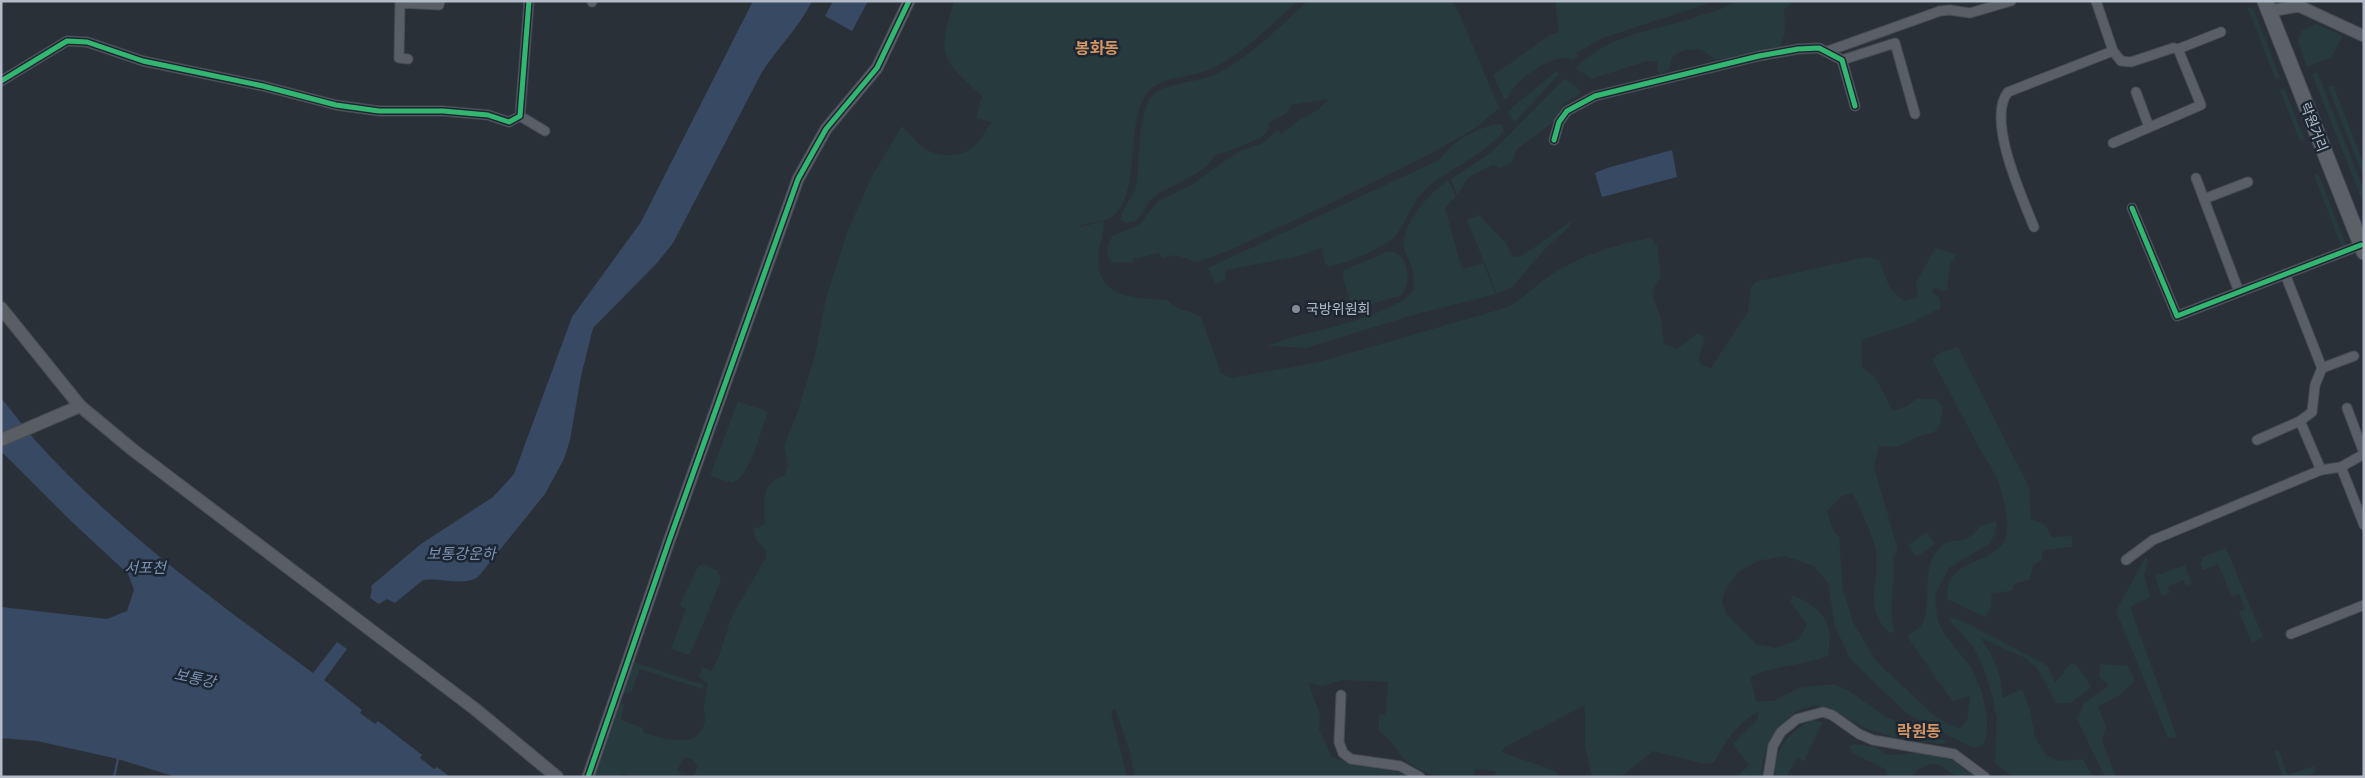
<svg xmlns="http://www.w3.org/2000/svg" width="2365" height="778" font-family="'PT Sans','Noto Sans KR',sans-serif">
  <rect width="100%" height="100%" fill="#2a3038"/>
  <!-- green -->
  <g fill="#273a3e">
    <path d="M954,1H1298C1269,26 1239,59 1203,72C1186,78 1158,77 1147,93C1125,123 1141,195 1113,216C1105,222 1089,223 1080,225L1081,227L1103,221C1105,233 1100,241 1099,252C1094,298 1132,298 1167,300C1180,313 1187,308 1201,317L1221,373L1231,378L1319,362L1508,307C1522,300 1529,291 1541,282C1571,259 1614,244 1651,238L1657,246L1661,277C1646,297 1655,296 1660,316C1663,325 1662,335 1664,344L1677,349L1698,333L1705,337L1699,358L1701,365L1711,368L1748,312L1751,287L1755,282L1866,257L1880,260C1886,278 1888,292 1906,301L1918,297L1916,283L1935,248L1957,255L1950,264L1947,289L1943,291L1935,287L1932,291L1940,299V308L1909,324L1861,340L1862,367L1875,377L1893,411L1907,406L1916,399H1937L1943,408L1940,425L1934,432L1920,436L1897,447L1879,446L1874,467L1898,550L1893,557C1897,583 1886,607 1895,633L1888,632C1862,605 1881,582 1876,551C1873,534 1860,510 1853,493L1842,496L1827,511L1833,530L1839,537L1843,589L1853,622L1876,661L1936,717L1959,729L1967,721L1970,696L1952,701L1907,636C1912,632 1920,628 1922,624C1932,604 1923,579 1932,559C1947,528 1964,552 1980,526L1997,521L1995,534L1990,543L1949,568L1935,595L1937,618L1944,634L1971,667L1982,692L1987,717V733L1983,745L1976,748L1971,747L1907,714L1850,659L1835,626L1828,583L1814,566L1785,556L1758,561L1737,573L1725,590L1722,602L1727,615L1756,644L1776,648L1799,639L1807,624L1790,601L1793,595C1825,611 1833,621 1828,656C1803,666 1775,665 1750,677L1756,701H1773L1799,688L1833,684L1849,691L1886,717L1946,741L1943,744C1917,740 1888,738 1864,727C1850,721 1836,709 1822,706C1792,699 1758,749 1762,777H1737L1749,765L1733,744L1757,720L1759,711C1735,726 1727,739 1714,763L1705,764L1653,751L1621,777H1592L1585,747V705L1505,747L1501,752L1555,771L1560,777H1496L1495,771L1475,769L1473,777C1442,777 1425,778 1402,757C1394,747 1390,738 1379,731V714L1386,715L1388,682L1343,680L1322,686L1308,683L1320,714L1319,730L1332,757C1358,769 1386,766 1412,777H1134L1131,755L1115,708L1111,712L1127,777H693L698,766L692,759L685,757L677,770L682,774L679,777H634L622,773L621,777H594L620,702L624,705L621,720L643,728V732C663,739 699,751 705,721C706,717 704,714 704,710C704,701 706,692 708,683L699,677L702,667L711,671L718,659L731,618L766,557V550L757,541L752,529L761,527L765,523C764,504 761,481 784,476L788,466L784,445L798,411L815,355L826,298L848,230L872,176L902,126C909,132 914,141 921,146C938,159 964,159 978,142C983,136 986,129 992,122L976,118L982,96C940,57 937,56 954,1Z"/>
    <path d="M1308,1H1452L1460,15L1499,108L1474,129L1428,155L1329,204L1226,252L1196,262L1176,255L1162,258L1159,253L1133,259V263L1112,262C1103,254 1108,245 1112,236L1139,225L1157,202L1191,185L1239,151L1261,144L1278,130L1281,134C1289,129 1294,123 1301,119C1315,111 1317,113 1328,99L1291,105L1287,113L1268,123L1269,129C1266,132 1265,135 1261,137C1257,140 1217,156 1214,156C1205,174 1171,185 1155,196C1146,202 1144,214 1135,221L1126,223L1121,220C1121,208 1133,198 1136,186C1141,162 1136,111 1154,94C1166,83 1199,82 1216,74C1251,57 1279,27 1308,1Z"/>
    <path d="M1555,1H1716L1603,38L1576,53L1578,57L1572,60C1556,49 1509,84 1508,99H1504L1494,77L1495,74L1548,36L1559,32Z"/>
    <path d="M1734,1H1795L1784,9L1785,33L1780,47L1716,60L1700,49L1684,50L1672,57L1669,69L1660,75L1657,69L1658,61H1647L1591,79L1576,68C1608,33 1660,30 1702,15C1714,12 1724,9 1734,1Z"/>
    <path d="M2247,6L2254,10L2280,78L2276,80Z"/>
    <path d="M2316,24L2343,36L2331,57L2307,67L2298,41L2302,31Z"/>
    <path d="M1555,72L1560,73L1515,122L1510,118L1508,111Z"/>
    <path d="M2317,72L2364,190V205L2312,74Z"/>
    <path d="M1564,79L1575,85L1581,92C1571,104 1561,97 1559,118L1517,149L1512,162L1500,168L1493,165L1470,176L1457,195L1451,179L1492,152Z"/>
    <path d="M2333,85L2364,165V178L2328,87Z"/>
    <path d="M2284,88L2305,140L2300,141L2280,90Z"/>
    <path d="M1499,124L1503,126V132C1483,155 1453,167 1429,186C1413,199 1410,214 1399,231C1389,247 1347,264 1328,266L1325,264L1322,248L1299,256L1226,270L1225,280L1216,284L1208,268L1441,159C1449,143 1480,126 1499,124Z"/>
    <path d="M2318,173L2345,242L2343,250L2314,175Z"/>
    <path d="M1448,181L1456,196L1445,208L1462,269L1483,263L1496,294L1417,314L1306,348L1268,346C1304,330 1390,320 1414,290C1413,284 1414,277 1413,271C1411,263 1406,256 1404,248C1401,224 1429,193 1448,181Z"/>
    <path d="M1479,215L1505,242L1513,257L1522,256L1574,219L1569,227L1545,249L1512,287L1497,294L1467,220Z"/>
    <path d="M1387,252H1394C1409,258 1412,286 1400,296L1357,308L1351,306L1343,277L1344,270Z"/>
    <path d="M1958,347L2029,487L2031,519L2045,525L2052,537L2072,536V547L2043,550L2042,560L2033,565L2030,579L2014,584L2012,591L1992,593L1991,607L1985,617L1947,599C1945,562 1980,566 2000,547C2014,534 2004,500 1999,484C1994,470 1984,457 1977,444C1962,416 1947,387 1932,359L1941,352Z"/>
    <path d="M738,401L768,412C761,429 750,478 732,483L710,476Z"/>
    <path d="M1927,532L1935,544L1916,557L1908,545Z"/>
    <path d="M2226,548L2263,637L2252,643L2239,612L2245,609L2239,594L2232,597L2218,564L2203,570L2200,563L2203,561L2201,558Z"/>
    <path d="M2146,556L2148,562L2144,575L2150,597L2130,607L2177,737L2168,738L2116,611Z"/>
    <path d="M703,564L717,570L721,580L690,655L671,649L686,609L680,606C685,592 693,580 698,566Z"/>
    <path d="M2185,565L2192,583L2186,586L2184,580L2168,586L2169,594L2162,597L2155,576Z"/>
    <path d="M1953,618L1965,622L2048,666L2055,683L2070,664H2075L2085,676L2091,688L2070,703H2056L2037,668L2025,658L1981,638C1993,657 2003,674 2002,698L2022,689L2030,710L2035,737L2046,755L2059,761L2083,759L2093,777H2013L1995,763L1997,719L1992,695L1983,666L1973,647L1950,621Z"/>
    <path d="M634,662L704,685L702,689L640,669L631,692L623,694Z"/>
    <path d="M2100,664L2128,666L2135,681L2118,696L2098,706L2106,726L2102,741L2116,777H2105L2077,719L2084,703L2109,686L2099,677Z"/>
    <path d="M1812,720L1823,722L1804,761L1797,757L1787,777H1775C1772,750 1790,731 1812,720Z"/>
    <path d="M1854,744L1875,747L1887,755L1921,753L1952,760L1974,777H1957L1940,765L1930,764L1917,770L1911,777H1887L1885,769L1852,753L1849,746Z"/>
    <path d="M2279,750L2287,775L2314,766L2316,772L2302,777H2283L2274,751Z"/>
  </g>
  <!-- water -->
  <g fill="#384963">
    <path d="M753,1H812C799,28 778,47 762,72L673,243L657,263L593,328L581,376L570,440L564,459L545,494L478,577C462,587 441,577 423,580L395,603L387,599L379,604L370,598L372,589L371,586L421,544L493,497L514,474L572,317L641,222Z"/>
    <path d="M833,1H868L852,31L825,16Z"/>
    <path d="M1672,150L1677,177L1602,197L1595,173L1607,168Z"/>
    <path d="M1,398C12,411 23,426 34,439C116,530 215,601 313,673L337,642L347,649L324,680L362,710L360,713L375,724L378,721L422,755L420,758L434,769L437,767L450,777H176L118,759L37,741L1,738V607L107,619L127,611L134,590L128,574L71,521L1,451Z"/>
  </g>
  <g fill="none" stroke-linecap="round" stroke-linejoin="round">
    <!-- stream -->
    <path stroke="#384963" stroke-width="2.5" d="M114,777L118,759"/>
    <!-- minor casing -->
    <g stroke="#484c53" stroke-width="11">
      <g id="minor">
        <path d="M592,1V2"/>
        <path d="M1828,51L1940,11L1950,10L1970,13L2011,1"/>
        <path d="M2113,51L2121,61L2131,62L2173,48L2178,49L2221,32"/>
        <path d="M408,59L399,58L400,3L439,5L440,1"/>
        <path d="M1842,60L1895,43L1915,114"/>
        <path d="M1,81L67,41L87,42L143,61L263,86L336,105L379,111H443L488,115L509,122L520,116L529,1"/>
        <path d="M2136,92L2149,127"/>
        <path d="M520,116L545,131"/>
        <path d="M1554,140L1559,122L1567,111L1595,96L1759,56L1798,49L1819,48L1842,60L1855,106"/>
        <path d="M2113,143L2201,105L2178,49"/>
        <path d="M2196,178L2239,292"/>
        <path d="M2204,199L2248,182"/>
        <path d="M2132,208L2177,316L2361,245"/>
        <path d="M2034,227C2022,197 1986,119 2008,92L2113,51L2096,1"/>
        <path d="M2285,274L2322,368"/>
        <path d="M2347,408L2364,453"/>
        <path d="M2300,421L2321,470"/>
        <path d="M2257,440L2300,421L2312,412L2315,385L2322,368L2354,356"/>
        <path d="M2341,467L2364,525"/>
        <path d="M2126,560L2153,540L2321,470L2341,467L2364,454"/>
        <path d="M2291,634L2364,605"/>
        <path d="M1341,695L1339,742L1343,753L1351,759L1400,766L1420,777"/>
        <path d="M1768,777L1773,746L1781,732L1797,719L1823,712L1832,715L1859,734L1873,740L1954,754L1985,777"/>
      </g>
    </g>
    <!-- tertiary casing -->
    <g stroke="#484c53" stroke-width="13">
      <g id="tertiary">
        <path d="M2269,11L2299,6L2364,36"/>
        <path d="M588,777L668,544L798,179L826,129L877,68L909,1"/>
      </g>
    </g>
    <!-- secondary casing -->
    <g stroke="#484c53" stroke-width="14">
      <g id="secondary">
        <path d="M1,308L80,406L133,450L475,709L557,777"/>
        <path d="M1,440L80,406"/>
      </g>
    </g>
    <!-- primary casing -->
    <g stroke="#484c55" stroke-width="17">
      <path id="primary" d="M2265,1L2364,252"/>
    </g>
    <!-- minor -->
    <use href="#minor" stroke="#5a5e66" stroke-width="9"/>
    <!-- tertiary -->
    <use href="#tertiary" stroke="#5a5e66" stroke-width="11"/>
    <!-- secondary -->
    <use href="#secondary" stroke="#595d64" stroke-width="12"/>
    <!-- primary -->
    <use href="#primary" stroke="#5c6168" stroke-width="15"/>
    <!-- cycleway casing -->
    <g stroke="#1d2633" stroke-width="8">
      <g id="cycleway">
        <path d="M1,81L67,41L87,42L143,61L263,86L336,105L379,111H443L488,115L509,122L520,116L529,1"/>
        <path d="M1554,140L1559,122L1567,111L1595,96L1759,56L1798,49L1819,48L1842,60L1855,106"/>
        <path d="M2132,208L2177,316L2361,245"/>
        <path d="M588,777L668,544L798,179L826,129L877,68L909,1"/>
      </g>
    </g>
    <!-- cycleway -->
    <use href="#cycleway" stroke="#33b770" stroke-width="5"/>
  </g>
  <!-- markers -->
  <circle fill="#848b96" stroke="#1d2633" stroke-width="2" cx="1296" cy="309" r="5"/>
  <g text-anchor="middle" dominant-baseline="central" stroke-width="5" stroke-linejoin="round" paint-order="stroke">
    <!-- street labels -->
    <g font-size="14" fill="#b4bcc9" stroke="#1d2633">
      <text transform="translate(2314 127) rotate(69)">락원거리</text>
    </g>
    <!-- poi labels -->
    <g font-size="14" fill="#b4bcc9" stroke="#1d2633" text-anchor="start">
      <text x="1306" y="309">국방위원회</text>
    </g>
    <!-- water labels -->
    <g font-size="15" font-style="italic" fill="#7c92b1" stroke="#1d2633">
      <text x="461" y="553">보통강운하</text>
      <text x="145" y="567">서포천</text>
      <text transform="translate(195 678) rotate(12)">보통강</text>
    </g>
    <!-- quarter labels -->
    <g font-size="16" font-weight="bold" fill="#d59563" stroke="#1d2633">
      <text x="1097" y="48">봉화동</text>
      <text x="1919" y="731">락원동</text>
    </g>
  </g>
  <!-- border -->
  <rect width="2365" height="778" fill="none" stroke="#b4bcc9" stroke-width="5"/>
</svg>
